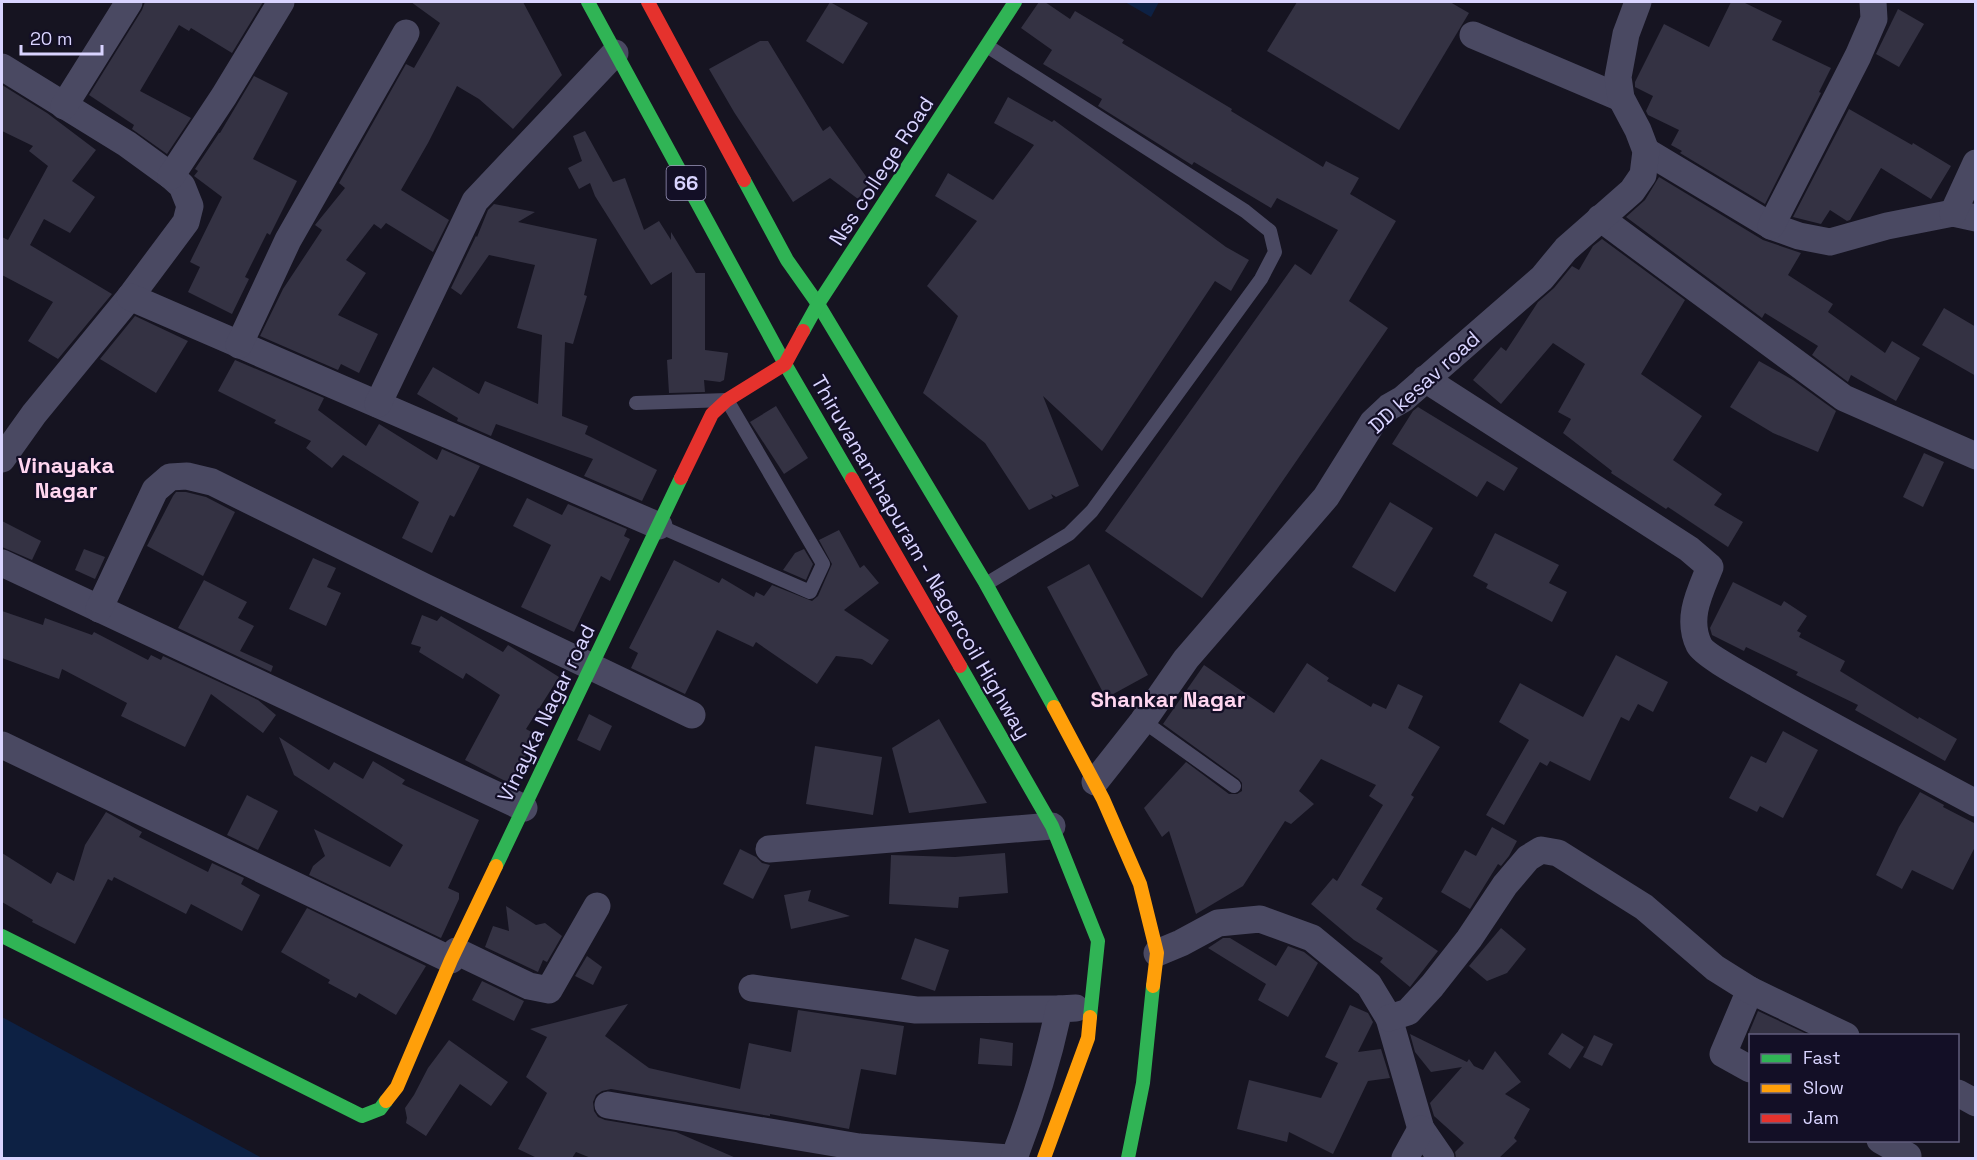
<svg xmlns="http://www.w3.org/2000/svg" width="1977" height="1160" font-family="'Space Grotesk',sans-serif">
  <rect width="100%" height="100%" fill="#161421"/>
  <!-- water -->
  <g fill="#0d2144">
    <path d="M1125,2H1159L1151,17Z"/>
    <path d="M2,1017L262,1158L2,1157Z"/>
  </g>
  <!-- building -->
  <g fill="#343243">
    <path d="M145,2H263L232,53L191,28L189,31L179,25L140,91L191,118L167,154L132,129L134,125L89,95L142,10Z"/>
    <path d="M411,2H523L562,75L513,129L479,99L457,86L428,143L401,190L449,220L433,252L386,223L381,229L374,224L346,260L366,273L338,315L378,334L359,373L341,364L338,370L260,336L283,289L322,230L315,225L345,188L339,183L406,64L414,68L440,23Z"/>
    <path d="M830,2L868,23L843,64L806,41Z"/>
    <path d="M1039,2H1045L1070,19L1075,11L1124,40L1122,43L1232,109L1231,111L1323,167L1326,161L1359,178L1350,194L1396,221L1349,301L1388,328L1202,598L1105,531L1295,264L1311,275L1338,230L1277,198L1271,208L1194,162L1192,165L1098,106L1102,99L1043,64L1052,50L1021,28Z"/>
    <path d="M1297,2H1450L1469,13L1399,130L1267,51Z"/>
    <path d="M1731,2H1743L1782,21L1772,40L1831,68L1819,92L1821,93L1765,204L1680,153L1682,151L1671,145L1679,130L1648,115L1646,111L1653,96L1635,87V82L1664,24L1709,47Z"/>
    <path d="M1898,9L1924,24L1899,67L1876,54Z"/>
    <path d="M760,41H768L823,131L830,126L870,182L858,199L830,178L793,202L734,112L709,69Z"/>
    <path d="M254,76L288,93L253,159L297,181L270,235L267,233L245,277L249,279L232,314L188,292L200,267L190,262L222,197L194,176L198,171L195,169L219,133H220Z"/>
    <path d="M2,85L47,113L96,150L72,181L95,197L70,233L44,219L30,245L112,294L58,359L28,341L53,302L2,275V237L8,240L48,166L29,151L33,146L2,131Z"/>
    <path d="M1008,97L1052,122L1054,120L1226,247L1249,260L1231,291L1215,281L1102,451L1043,396L1079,486L1056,497L1051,494L1053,498L1029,510L985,443L923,393L958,316L927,286L977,221L935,196L948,173L993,200L1034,145L994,123Z"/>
    <path d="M1849,109L1912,145L1913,143L1951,166L1931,199L1881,168L1850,220L1847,221L1830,210L1821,224L1793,217Z"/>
    <path d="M585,131L613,182L625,178L644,230L659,221L671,240V232L696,273H705V350L728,353L724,380L720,382L704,380L705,392L669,393L667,360L672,359V272L651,285L595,196L590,183L579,189L568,168L582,161L573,136Z"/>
    <path d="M1659,177L1763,240L1801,253L1788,275L1833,304L1828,312L1885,353L1892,341L1920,358L1896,401L1851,375L1848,382L1812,355L1818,346L1765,313L1762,318L1626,217L1645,200Z"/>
    <path d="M494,204L535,212L518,222L597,239L584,295L587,296L573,344L565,342L562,416L588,426L585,434L657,470L642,501L584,476L593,459L496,424L491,436L457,421L458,418L417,394L433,367L479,394L485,381L538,404L542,335L517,328L535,265L489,255L461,295L451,288L476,236L477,237L488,210Z"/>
    <path d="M1602,239L1685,300L1641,374L1702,416L1673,460L1722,494L1714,505L1743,522L1728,547L1668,507L1666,509L1611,473L1612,471L1563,433L1571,419L1558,412L1585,364L1553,343L1501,404L1473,380L1501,347L1506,351L1538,302L1554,288L1572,266L1579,270L1593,246Z"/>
    <path d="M1944,308L1976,327V376L1922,345Z"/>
    <path d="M135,316L188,341L156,393L100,359Z"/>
    <path d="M235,360L324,398L318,410L366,446L379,424L437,460L442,449L480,466L454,517L450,515L432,553L402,538L419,502L343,455L332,468L306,448L311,441L274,423L276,420L218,391Z"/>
    <path d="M1759,361L1793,380L1836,411L1818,452L1773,433L1730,407Z"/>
    <path d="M776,406L808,458L784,474L750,422Z"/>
    <path d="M1418,407L1518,468L1504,491L1487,481L1477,497L1392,444L1413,411Z"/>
    <path d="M1924,453L1944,462L1923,507L1903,497Z"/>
    <path d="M176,492H186L206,497L235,512L203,576L147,546L173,496Z"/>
    <path d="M527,498L562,515L568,504L627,529L624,536L630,539L610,581L601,576L574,632L521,607L551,545L513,526Z"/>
    <path d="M1390,502L1433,528L1395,592L1352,567Z"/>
    <path d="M2,521L41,541L32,560L2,547Z"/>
    <path d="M839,530L860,568L864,565L879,583L844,610L889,640L872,665L862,659L836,656L817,684L756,642L753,647L717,630L685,694L631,668L638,653L629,648L674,560L719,583L722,578L754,597L756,592L764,596L772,585L812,601L818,596L832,564L819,540Z"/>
    <path d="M1495,533L1559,565L1549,583L1567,592L1552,622L1486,588L1488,584L1473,576Z"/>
    <path d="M84,549L105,557L95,579L75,570Z"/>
    <path d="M804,549L813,564L806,580L783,570L795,553Z"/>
    <path d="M313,558L336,568L327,587L341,593L326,626L289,609Z"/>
    <path d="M1089,564L1148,675L1106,698L1047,587Z"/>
    <path d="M204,580L247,602L238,618L254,626L240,651L273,666L271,672L178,628Z"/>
    <path d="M1733,582L1781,606L1784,601L1807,616L1797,631L1801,633L1799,637L1845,661L1840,671L1918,719L1919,717L1957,739L1945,761L1855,710L1858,705L1796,675L1798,672L1746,647L1744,651L1712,635L1710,628Z"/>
    <path d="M2,611L43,625L45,618L92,635L94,632L148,660L151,655L161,660L163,656L258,700L276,715L263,733L211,694L185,747L121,716L127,703L62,669L59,679L2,658Z"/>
    <path d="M422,615L437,621L441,616L503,652L508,645L559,677L526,729L537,735L511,784L465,760L500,695L466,673L463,679L419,652L421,647L411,644Z"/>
    <path d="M1616,655L1668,682L1653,712L1638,704L1629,721L1621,717L1590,781L1550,761L1547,766L1540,762L1504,825L1486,815L1529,740L1499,722L1520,683L1583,717Z"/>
    <path d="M1307,663L1329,678L1327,681L1371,707L1373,703L1386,709L1398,684L1423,696L1408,728L1440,747L1411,795L1414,797L1361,885L1383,898L1376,909L1438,951L1410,987L1380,962L1383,958L1354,940L1311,904L1333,878L1337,881L1383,805L1369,796L1376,785L1321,759L1299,791L1314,804L1291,824L1285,821L1243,886L1196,914L1169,831L1162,837L1144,808L1186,762L1229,794H1237L1242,791V783L1239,779L1163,724L1204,665L1274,713Z"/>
    <path d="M589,714L612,726L600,751L577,740Z"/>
    <path d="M939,719L987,803L909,813L892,748Z"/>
    <path d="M1783,731L1818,750L1783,818L1760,806L1757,812L1729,798L1751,756L1766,763Z"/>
    <path d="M279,737L329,770L334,762L363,779L373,761L405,780L402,784L479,820L448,888L459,893V899L441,938L309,875L313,866L325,856L314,829L390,867L403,845L294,775Z"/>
    <path d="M815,746L882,757L873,815L806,804Z"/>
    <path d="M1920,792L1944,805L1943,807L1976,824V845L1953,890L1912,870L1902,889L1876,875L1899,827Z"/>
    <path d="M247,795L278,811L258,850L227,835Z"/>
    <path d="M106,812L142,832L139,837L208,872L212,863L244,878L241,884L260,895L242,931L191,904L186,914L114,877L112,881L108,879L75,944L32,922L33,920L2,902V853L51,884L57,872L74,881L85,845Z"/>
    <path d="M1492,827L1517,841L1509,856L1501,866L1498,864L1470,909L1441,892L1465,850L1476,856Z"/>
    <path d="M740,849L756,857L762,863L770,865L753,899L723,884Z"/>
    <path d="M1005,853L1008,893L959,897L958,908L889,904L891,855L955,857Z"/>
    <path d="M811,890L808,901L850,916L791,929L784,895Z"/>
    <path d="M506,906L536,925L545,923L562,936L547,962L543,960L538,972L485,947L493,926L509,931Z"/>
    <path d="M307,908L426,966L396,1015L359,993L356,998L328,983L330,980L281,952Z"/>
    <path d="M1501,928L1526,949L1507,973L1487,981L1469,966Z"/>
    <path d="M915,938L949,950L935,991L901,979Z"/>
    <path d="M1223,938H1230L1276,966L1288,946L1304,952L1318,963L1288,1017L1258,1000L1266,984L1208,948Z"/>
    <path d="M587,956L602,967L593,985L575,976Z"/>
    <path d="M482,981L524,1001L514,1021L472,1000Z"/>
    <path d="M628,1004L605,1036L649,1068L740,1089L749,1043L791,1052L798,1010L904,1026L896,1075L861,1069L849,1129L770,1114V1116L611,1089L602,1091L596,1095L593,1102L594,1111L598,1117L605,1120L676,1132L736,1158H591L576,1152L572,1158H537L518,1149L547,1093L526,1077L547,1037L530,1029Z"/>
    <path d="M1350,1005L1368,1013L1373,1022L1358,1052L1381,1049L1390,1078L1368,1081L1333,1154L1289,1132L1287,1142L1237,1129L1249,1080L1321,1098L1338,1063L1325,1057Z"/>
    <path d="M1758,1011L1809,1035H1748Z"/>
    <path d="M1562,1033L1584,1047L1570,1069L1548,1054Z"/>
    <path d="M1410,1034L1467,1062L1469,1059L1474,1066L1483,1070L1495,1051L1521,1082L1505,1094L1530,1109L1514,1138L1517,1141L1499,1158H1456L1455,1152L1464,1143L1434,1116L1430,1103L1462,1067L1431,1072L1415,1052Z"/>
    <path d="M1594,1035L1613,1044L1602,1066L1583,1057Z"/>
    <path d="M980,1038L1013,1043L1012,1066L978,1064Z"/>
    <path d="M449,1040L508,1082L491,1106L460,1084L426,1136L406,1123L407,1118L405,1108L414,1095L428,1068Z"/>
  </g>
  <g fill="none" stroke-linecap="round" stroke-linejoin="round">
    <!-- lane -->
    <g stroke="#4a4962" stroke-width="14">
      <path d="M636,403L727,400L823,564L810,592L659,526"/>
      <path d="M986,584L1069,534L1092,511L1261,279L1275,252L1270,231L1245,211L987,46"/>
      <path d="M1143,721L1234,786"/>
    </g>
    <!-- street -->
    <g stroke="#4a4962" stroke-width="27">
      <path d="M1473,35L1621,98"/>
      <path d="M2,67L127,144L171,176L182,186L190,206L186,222L130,297L34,414L2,459"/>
      <path d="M64,106L129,2"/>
      <path d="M1646,151L1771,226L1799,236L1830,242L1887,226L1953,213L1976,218"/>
      <path d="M171,176L224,96L281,2"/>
      <path d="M1953,213L1976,163"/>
      <path d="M1600,218L1844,398L1976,456"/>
      <path d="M1771,226L1858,56L1874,19L1873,2"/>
      <path d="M130,297L659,526"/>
      <path d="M239,345L288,240L406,33"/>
      <path d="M1425,379L1689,549L1710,567C1700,592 1686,618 1699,645C1704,655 1747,678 1759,685C1831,726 1903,764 1976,803"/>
      <path d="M378,404L475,201L615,53"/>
      <path d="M2,563L524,808"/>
      <path d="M99,609L155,490L170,477L187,476L212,482L425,587L692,715"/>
      <path d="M2,745L451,960"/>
      <path d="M1095,782L1143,721L1186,659L1326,497L1373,422L1389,407L1403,399L1542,278L1566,249L1632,191L1643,175L1646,151L1638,130L1621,98L1618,77L1626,34L1638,2"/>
      <path d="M769,849L1052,826"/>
      <path d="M456,951L529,986L549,990L597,906"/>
      <path d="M1157,953L1181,943L1218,923L1260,919L1312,938L1369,985L1389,1018L1421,1129L1441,1158"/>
      <path d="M752,988L916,1010L1059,1009"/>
      <path d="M1750,990L1723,1054L1750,1069"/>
      <path d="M1389,1018L1408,1012L1432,986L1469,939L1505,885L1528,858L1541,850L1558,853L1644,907L1715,968L1750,990L1846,1036"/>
      <path d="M1958,1093L1976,1103"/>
      <path d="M608,1105L859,1147L1009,1158"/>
      <path d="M1880,1140L1908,1156"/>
      <path d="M1014,1158C1033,1109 1048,1061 1059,1009L1076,1008"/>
      <path d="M1405,1158L1421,1129"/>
    </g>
    <!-- fast -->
    <g stroke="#30b455" stroke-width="14">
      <path d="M588,2L785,364L852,479"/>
      <path d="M744,180L787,260L818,304L986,584L1054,707"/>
      <path d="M803,331L818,304L1015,2"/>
      <path d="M960,666L1052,826L1098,941L1090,1017"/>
      <path d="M496,866L681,478"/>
      <path d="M2,936L362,1116L380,1109L386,1101"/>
      <path d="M1128,1158L1143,1083L1153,986"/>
    </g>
    <!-- slow -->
    <g stroke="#ff9f0a" stroke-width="14">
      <path d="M1054,707L1103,799L1140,884L1157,953L1153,986"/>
      <path d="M386,1101L397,1087L451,960L496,866"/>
      <path d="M1044,1158L1088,1038L1090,1017"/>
    </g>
    <!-- jam -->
    <g stroke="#e5322d" stroke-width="14">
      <path d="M648,2L744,180"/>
      <path d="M681,478L712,414L727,400L785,364L803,331"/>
      <path d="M852,479L960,666"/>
    </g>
  </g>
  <g text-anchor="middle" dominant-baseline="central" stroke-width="4.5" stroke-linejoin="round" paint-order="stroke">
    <!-- shield labels -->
    <rect fill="#130f26" stroke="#9e99be" stroke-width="1.5" x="666.5" y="166" width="39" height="34" rx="4.5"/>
    <g font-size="20" font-weight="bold" fill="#d9d4ff">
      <text x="686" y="183">66</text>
    </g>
    <!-- street labels -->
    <g font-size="21" fill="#d9d4ff" stroke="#130f26">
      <text transform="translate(881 171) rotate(-57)">Nss college Road</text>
      <text transform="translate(1424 382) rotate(-42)">DD kesav road</text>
      <text transform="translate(921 557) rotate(60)">Thiruvananthapuram - Nagercoil Highway</text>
      <text transform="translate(546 713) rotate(-64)">Vinayka Nagar road</text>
    </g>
    <!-- neighbourhood labels -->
    <g font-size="22" font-weight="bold" fill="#ffd6f0" stroke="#130f26">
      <text x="66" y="465">Vinayaka<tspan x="66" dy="25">Nagar</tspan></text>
      <text x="1168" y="699">Shankar Nagar</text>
    </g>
  </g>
  <!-- border -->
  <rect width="1977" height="1160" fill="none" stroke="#d9d4ff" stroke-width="6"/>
  <!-- legend -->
  <rect x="1749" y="1034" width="210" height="108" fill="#130f26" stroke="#625e7d" stroke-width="1.5"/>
  <rect x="1761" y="1054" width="30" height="9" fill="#30b455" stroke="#625e7d" stroke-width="1.5"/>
  <text x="1803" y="1064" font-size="18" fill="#d9d4ff">Fast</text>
  <rect x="1761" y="1084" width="30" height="9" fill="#ff9f0a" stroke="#625e7d" stroke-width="1.5"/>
  <text x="1803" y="1094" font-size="18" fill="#d9d4ff">Slow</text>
  <rect x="1761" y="1114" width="30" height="9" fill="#e5322d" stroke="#625e7d" stroke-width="1.5"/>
  <text x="1803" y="1124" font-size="18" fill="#d9d4ff">Jam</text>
  <!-- scale -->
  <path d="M21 45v9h81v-9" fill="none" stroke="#d9d4ff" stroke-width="3"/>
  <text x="30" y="45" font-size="18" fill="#d9d4ff" stroke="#130f26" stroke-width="4.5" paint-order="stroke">20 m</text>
</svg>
